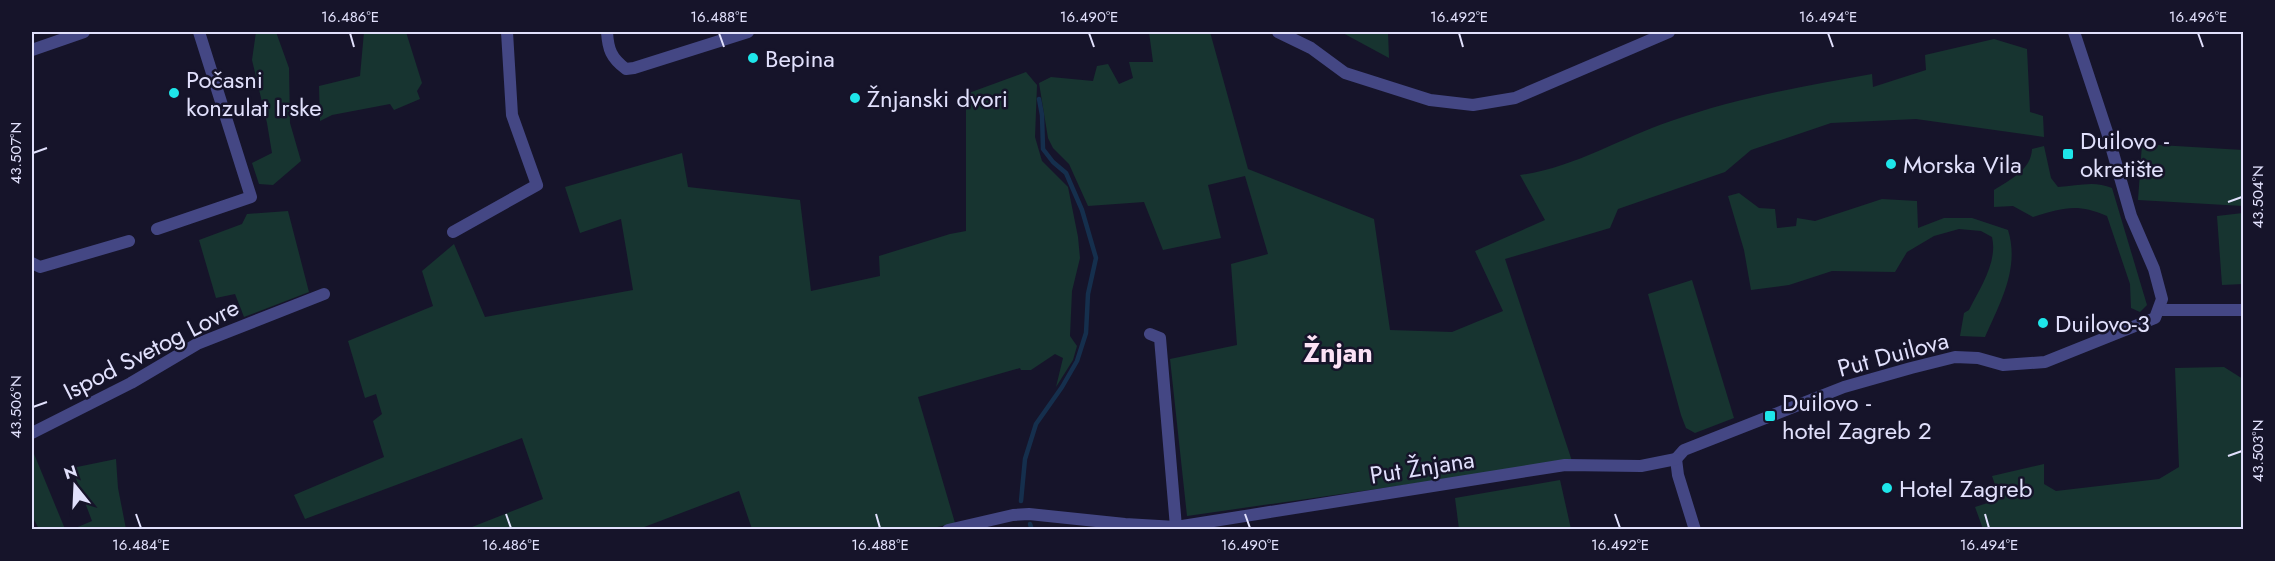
<svg xmlns="http://www.w3.org/2000/svg" width="2275" height="561" font-family="Jost,sans-serif">
  <rect width="100%" height="100%" fill="#16142a"/>
  <!-- green -->
  <g fill="#173430">
    <path d="M256,32H276L289,68L290,123L301,161L273,185L259,184L252,163L272,153L267,123L252,60Z"/>
    <path d="M364,32H406L422,83L417,91L420,99L394,110L390,104L332,115L320,121L319,86L360,76Z"/>
    <path d="M1149,32H1210L1248,169L1374,219L1390,330L1452,332L1503,311L1475,251L1545,220L1520,175C1574,168 1620,138 1671,121C1736,98 1803,86 1872,74L1873,87L1926,70L1925,55L1994,39L2027,49L2030,112L2043,116L2044,137L1916,119L1831,123L1751,150L1725,172L1618,209L1610,228L1505,259L1572,461L1187,516L1170,359L1237,345L1231,264L1268,254L1245,176L1208,185L1221,238L1163,250L1144,202L1088,206L1069,164L1053,148L1048,138L1039,83L1051,77L1093,81L1097,66L1108,64L1119,84L1133,78L1129,62H1153Z"/>
    <path d="M1341,32H1388L1389,58Z"/>
    <path d="M1026,72L1037,85L1035,137L1042,161L1068,187L1078,237L1080,258L1072,291L1070,336L1077,346L1073,360L1056,387L1063,358L1055,354L1031,370H1021L1020,368L918,397L955,523L924,530L752,529L739,491L639,529H467L543,499L522,438L305,519L294,495L384,457L373,421L382,414L376,394L365,398L348,341L433,306L422,271L454,244L485,317L633,290L621,219L580,233L565,187L682,153L688,187L800,200L811,291L880,276L879,256L950,234L966,231V94Z"/>
    <path d="M2142,144L2243,150V206L2138,200Z"/>
    <path d="M2044,146L2051,178L2058,187C2077,186 2094,180 2112,188L2147,305L2140,312L2131,308L2130,284L2107,216C2076,203 2064,208 2033,217L2013,206L1994,207V190C2011,179 2031,170 2032,149Z"/>
    <path d="M1739,193L1759,208L1775,209L1777,228L1796,226L1797,218L1815,221L1882,199L1917,201L1918,228L1944,218H1972L2008,230C2020,268 2000,303 1985,337L1960,336L1964,313L1969,310C1980,288 1998,262 1992,237L1981,231L1959,229L1934,236L1907,252L1895,272L1832,271L1789,285L1751,290L1744,250L1728,196Z"/>
    <path d="M288,211L309,292L244,317L235,294L216,298L199,240L242,224L247,214Z"/>
    <path d="M2243,213V284L2222,285L2217,216Z"/>
    <path d="M1692,280L1734,418L1695,433L1686,428L1681,415L1648,294Z"/>
    <path d="M2224,367L2243,379V529H1983L1975,507L2000,499L1992,476L2044,464V484L2056,491L2159,479L2179,467L2175,368Z"/>
    <path d="M32,449L65,529H39L32,516Z"/>
    <path d="M116,459L118,488L126,529H73L92,521L72,468Z"/>
    <path d="M1560,480L1571,529H1459L1455,498Z"/>
  </g>
  <g fill="none" stroke-linecap="round" stroke-linejoin="round">
    <!-- stream -->
    <g stroke="#152f4d" stroke-width="4.5">
      <path d="M1021,501L1025,459L1036,424L1062,387L1077,361L1086,333L1088,294L1096,258L1082,210L1066,173L1053,162L1043,149L1042,115L1039,99"/>
      <path d="M1030,524L1032,530"/>
    </g>
    <!-- minor -->
    <g stroke="#444784" stroke-width="12">
      <path d="M607,32C608,49 611,58 626,69L634,68L748,32"/>
      <path d="M1278,32L1311,48L1345,73L1430,100L1473,105L1515,98L1669,32"/>
      <path d="M32,50L84,32"/>
      <path d="M157,229L251,197L199,32"/>
      <path d="M453,232L537,185L512,115L507,32"/>
      <path d="M32,263L40,267L129,241"/>
      <path d="M2159,310H2244"/>
      <path d="M1150,334L1160,338L1176,527"/>
      <path d="M32,433L131,383L197,344L324,294"/>
      <path d="M1676,459L1684,450L1844,387L1911,368L1955,357L1978,358L2003,365L2045,362L2155,318L2162,299L2154,269L2131,216L2107,132L2074,32"/>
      <path d="M1676,459L1678,475L1695,530"/>
      <path d="M948,530L1013,515L1029,514L1125,524L1176,527L1565,465L1641,466L1676,459"/>
    </g>
  </g>
  <!-- ticks -->
  <path fill="none" stroke="#e1e0fc" stroke-width="2" d="M350,33L354,47M719,33L724,47M1089,33L1094,47M1459,33L1463,47M1828,33L1833,47M2198,33L2203,47M33,153L47,148M2228,202L2242,197M33,407L47,402M2228,456L2242,451M136,514L141,528M506,514L511,528M876,514L880,528M1245,514L1250,528M1615,514L1620,528M1985,514L1989,528"/>
  <!-- markers -->
  <g fill="#1ee6ea" stroke="#16142a" stroke-width="2">
    <circle cx="753" cy="58" r="6"/>
    <circle cx="174" cy="93" r="6"/>
    <circle cx="855" cy="98" r="6"/>
    <rect x="2062" y="148" width="12" height="12" rx="3"/>
    <circle cx="1891" cy="164" r="6"/>
    <circle cx="2043" cy="323" r="6"/>
    <rect x="1764" y="410" width="12" height="12" rx="3"/>
    <circle cx="1887" cy="488" r="6"/>
  </g>
  <g text-anchor="middle" dominant-baseline="central" stroke-width="5" stroke-linejoin="round" paint-order="stroke">
    <!-- poi labels -->
    <g font-size="24" fill="#e1e0fc" stroke="#16142a" text-anchor="start">
      <text x="765" y="58">Bepina</text>
      <text x="186" y="79">Počasni<tspan x="186" dy="28">konzulat Irske</tspan></text>
      <text x="867" y="98">Žnjanski dvori</text>
      <text x="2080" y="140">Duilovo -<tspan x="2080" dy="28">okretište</tspan></text>
      <text x="1903" y="164">Morska Vila</text>
      <text x="2055" y="323">Duilovo-3</text>
      <text x="1782" y="402">Duilovo -<tspan x="1782" dy="28">hotel Zagreb 2</tspan></text>
      <text x="1899" y="488">Hotel Zagreb</text>
    </g>
    <!-- street labels -->
    <g font-size="24" fill="#e1e0fc" stroke="#16142a">
      <text transform="translate(151 349) rotate(-27)">Ispod Svetog Lovre</text>
      <text transform="translate(1893 354) rotate(-15)">Put Duilova</text>
      <text transform="translate(1422 467) rotate(-9)">Put Žnjana</text>
    </g>
    <!-- quarter labels -->
    <g font-size="27" font-weight="bold" fill="#fce2f5" stroke="#16142a">
      <text x="1338" y="352">Žnjan</text>
    </g>
  </g>
  <!-- border -->
  <rect width="2275" height="561" fill="none" stroke="#16142a" stroke-width="66"/>
  <!-- north arrow -->
  <g transform="translate(75 486) rotate(342)" stroke="#16142a" stroke-width="4.5" paint-order="stroke">
  <path d="M0-4.5L10 22L0 15L-10 22Z" fill="#e1e0fc"/>
  <text y="-9" font-size="16" font-weight="bold" text-anchor="middle" fill="#e1e0fc">N</text>
  </g>
  <rect x="33" y="33" width="2209" height="495" fill="none" stroke="#e1e0fc" stroke-width="2"/>
  <g font-size="15" text-anchor="middle" fill="#e1e0fc">
    <text x="350" y="22">16.486°E</text>
    <text x="719" y="22">16.488°E</text>
    <text x="1089" y="22">16.490°E</text>
    <text x="1459" y="22">16.492°E</text>
    <text x="1828" y="22">16.494°E</text>
    <text x="2198" y="22">16.496°E</text>
    <text transform="translate(16 153) rotate(-90)" y="5">43.507°N</text>
    <text transform="translate(2258 197) rotate(-90)" y="5">43.504°N</text>
    <text transform="translate(16 407) rotate(-90)" y="5">43.506°N</text>
    <text transform="translate(2258 451) rotate(-90)" y="5">43.503°N</text>
    <text x="141" y="550">16.484°E</text>
    <text x="511" y="550">16.486°E</text>
    <text x="880" y="550">16.488°E</text>
    <text x="1250" y="550">16.490°E</text>
    <text x="1620" y="550">16.492°E</text>
    <text x="1989" y="550">16.494°E</text>
  </g>
</svg>
